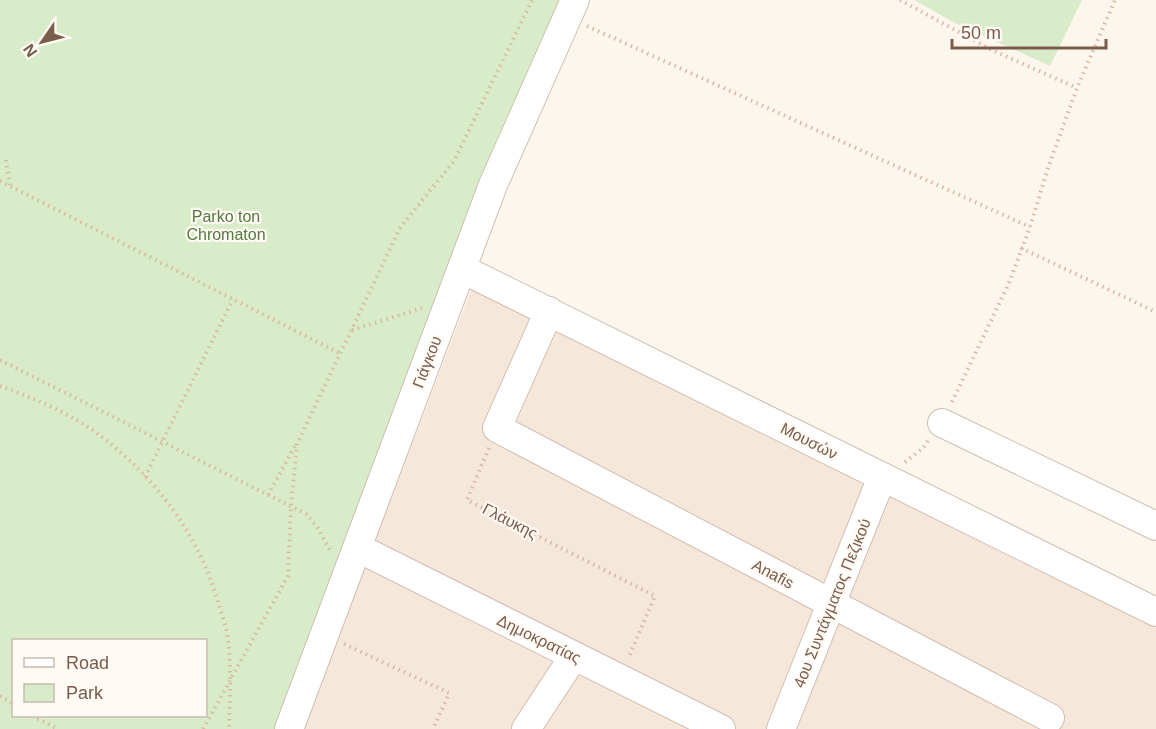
<svg xmlns="http://www.w3.org/2000/svg" width="1156" height="729" font-family="Helvetica,sans-serif">
  <rect width="100%" height="100%" fill="#fdf6ec"/>
  <!-- residential -->
  <path fill="#f5e8da" d="M473,285L1156,624V729H303Z"/>
  <!-- green -->
  <g fill="#d8ecc9" fill-rule="evenodd">
    <path d="M0,0H559L497,143L467,229L274,729H0ZM14,640H206V716H14Z"/>
    <path d="M914,0H1082L1050,66L955,23Z"/>
  </g>
  <g fill="none" stroke-linecap="round" stroke-linejoin="round">
    <!-- minor casing -->
    <g stroke="#d1beb0" stroke-width="30">
      <g id="minor">
        <path d="M462,269L1156,612"/>
        <path d="M549,311L497,428L1050,718"/>
        <path d="M942,423L1156,526"/>
        <path d="M358,548L721,729"/>
        <path d="M289,729L493,185L575,0"/>
        <path d="M526,729L574,656"/>
        <path d="M781,729L882,477"/>
      </g>
    </g>
    <!-- path -->
    <g stroke="#d9b8a5" stroke-width="4" stroke-dasharray="1.5 4.5" stroke-linecap="butt">
      <path d="M900,0L992,50L1077,88"/>
      <path d="M587,26L1030,227"/>
      <path d="M6,160L10,185"/>
      <path d="M0,181L339,353"/>
      <path d="M1021,248L1156,312"/>
      <path d="M352,330L422,308"/>
      <path d="M0,360L306,514L318,528L330,550"/>
      <path d="M0,386C36,399 72,414 102,437C157,479 199,536 218,602C221,612 225,623 227,633C232,665 230,697 229,729"/>
      <path d="M952,402L1009,283L1030,227L1048,168L1077,88L1115,0"/>
      <path d="M489,448L467,500L655,596L628,659"/>
      <path d="M905,462L923,448L928,441"/>
      <path d="M145,477L233,299"/>
      <path d="M268,495L296,444"/>
      <path d="M344,644L449,693L433,729"/>
      <path d="M0,696L14,704"/>
      <path d="M32,716L58,729"/>
      <path d="M203,729L288,576L291,506L297,444L400,228L454,161L532,0"/>
    </g>
    <!-- minor -->
    <use href="#minor" stroke="#fff" stroke-width="28"/>
  </g>
  <g text-anchor="middle" dominant-baseline="central" stroke-width="4.5" stroke-linejoin="round" paint-order="stroke">
    <!-- park labels -->
    <g font-size="16" fill="#537a41" stroke="#fffaf3">
      <text x="226" y="216">Parko ton<tspan x="226" dy="18">Chromaton</tspan></text>
    </g>
    <!-- street labels -->
    <g font-size="16" fill="#7a5c4d" stroke="#fffaf3">
      <text transform="translate(427 362) rotate(-69)">Γιάγκου</text>
      <text transform="translate(809 441) rotate(27)">Μουσών</text>
      <text transform="translate(510 521) rotate(27)">Γλάυκης</text>
      <text transform="translate(773 574) rotate(28)">Anafis</text>
      <text transform="translate(832 603) rotate(-68)">4ου Συντάγματος Πεζικού</text>
      <text transform="translate(539 639) rotate(26)">Δημοκρατίας</text>
    </g>
  </g>
  <!-- legend -->
  <rect x="12" y="639" width="195" height="78" fill="#fffaf3" stroke="#cabbb1" stroke-width="1.5"/>
  <rect x="24" y="658" width="30" height="9" fill="#ffffff" stroke="#cabbb1" stroke-width="1.5"/>
  <text x="66" y="669" font-size="18" fill="#7a5c4d">Road</text>
  <rect x="24" y="684" width="30" height="18" fill="#d8ecc9" stroke="#cabbb1" stroke-width="1.5"/>
  <text x="66" y="699" font-size="18" fill="#7a5c4d">Park</text>
  <!-- north arrow -->
  <g transform="translate(42 42) rotate(235)" stroke="#fffaf3" stroke-width="4.5" paint-order="stroke">
  <path d="M0-4.5L10 22L0 15L-10 22Z" fill="#7a5c4d"/>
  <text y="-9" font-size="16" font-weight="bold" text-anchor="middle" fill="#7a5c4d">N</text>
  </g>
  <!-- scale -->
  <path d="M952 39v9h154v-9" fill="none" stroke="#7a5c4d" stroke-width="3"/>
  <text x="961" y="39" font-size="18" fill="#7a5c4d" stroke="#fffaf3" stroke-width="4.5" paint-order="stroke">50 m</text>
</svg>
